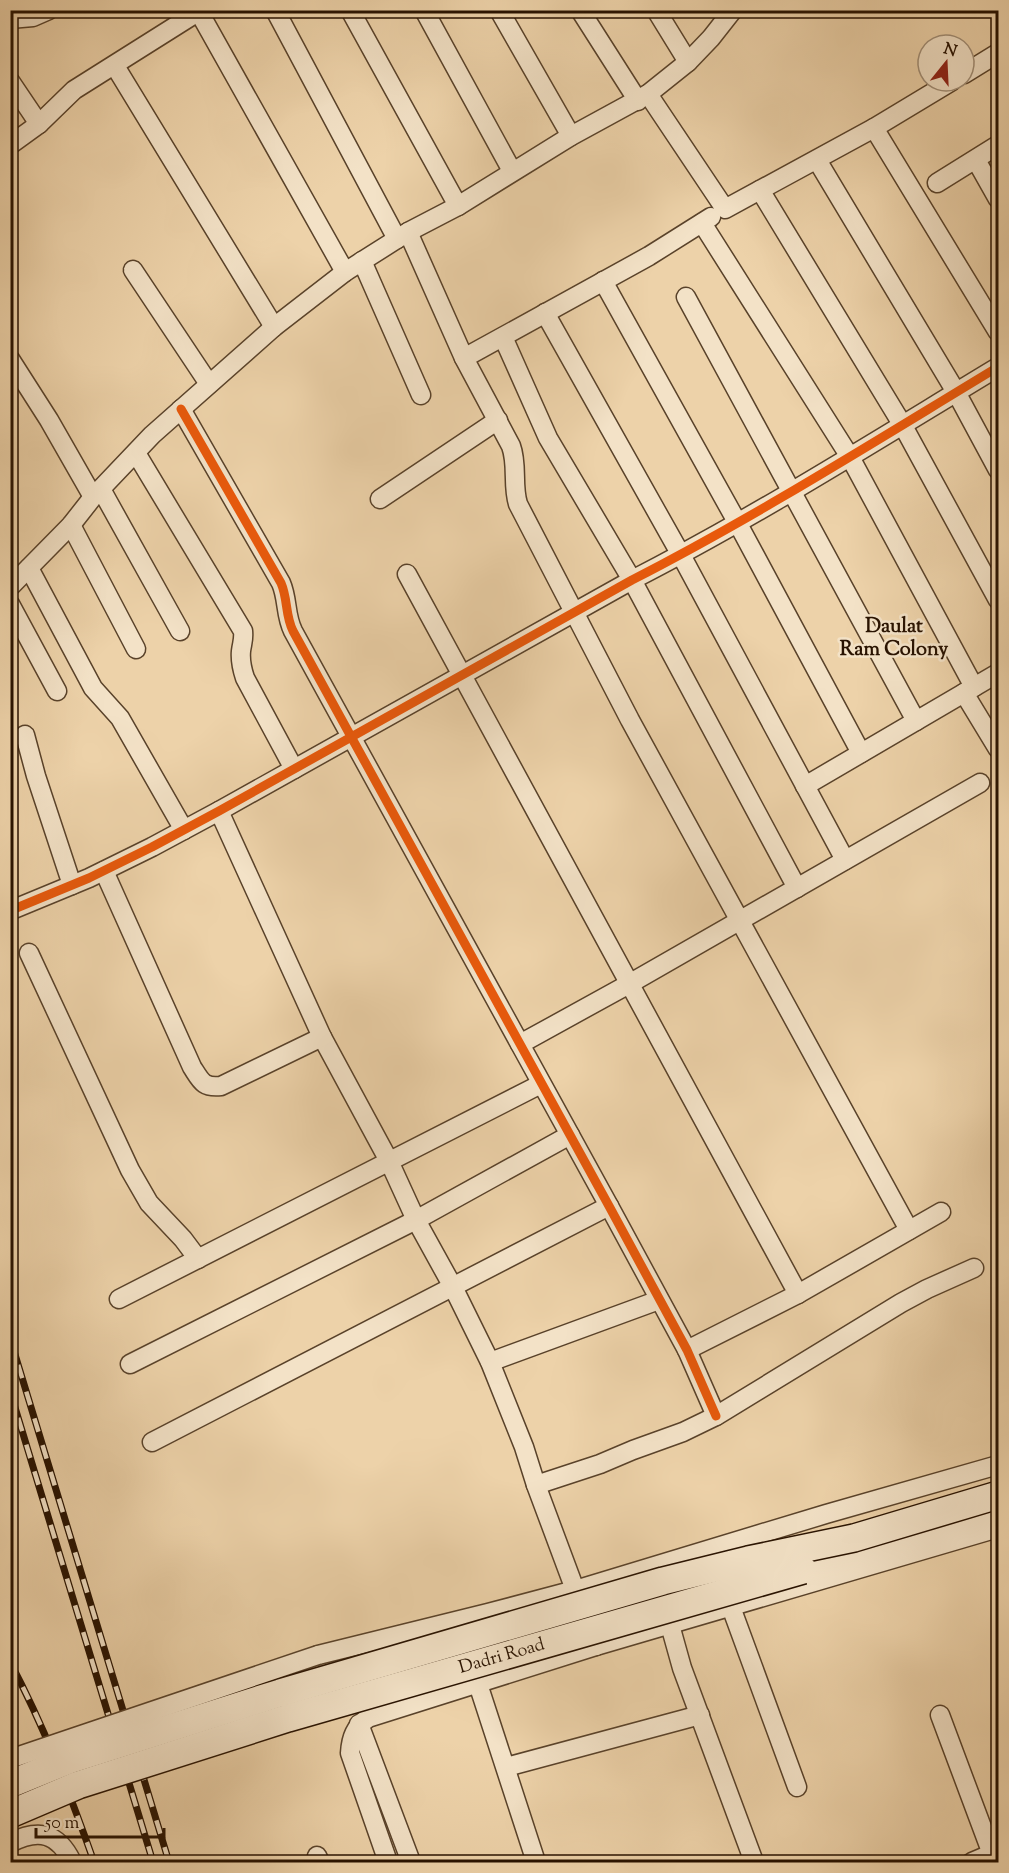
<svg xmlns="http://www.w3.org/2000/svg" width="1009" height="1873" font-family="'Sorts Mill Goudy',serif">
  <rect width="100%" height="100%" fill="#edd2a9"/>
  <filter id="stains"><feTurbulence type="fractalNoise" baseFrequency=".00333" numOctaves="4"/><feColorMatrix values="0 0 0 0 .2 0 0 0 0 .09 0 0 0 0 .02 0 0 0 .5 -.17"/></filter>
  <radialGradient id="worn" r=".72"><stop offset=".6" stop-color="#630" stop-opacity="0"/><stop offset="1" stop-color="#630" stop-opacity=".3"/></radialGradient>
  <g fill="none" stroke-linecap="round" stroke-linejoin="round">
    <!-- street casing -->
    <g stroke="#59422a" stroke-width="21">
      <g id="street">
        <path d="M275,10L397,239"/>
        <path d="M350,10L458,206"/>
        <path d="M424,10L512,171"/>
        <path d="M499,10L571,136"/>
        <path d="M580,10L638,101"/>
        <path d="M656,10L688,62"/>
        <path d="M199,12L345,272"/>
        <path d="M10,19L33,17L49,10"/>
        <path d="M115,66L274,327"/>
        <path d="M964,74L998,53"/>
        <path d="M10,81L39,124"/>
        <path d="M648,94L725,209L874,128L952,81"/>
        <path d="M874,128L998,332"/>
        <path d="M10,145L39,124L74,90L201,10"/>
        <path d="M817,160L956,392L998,470"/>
        <path d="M976,160L998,199"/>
        <path d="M937,183L998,145"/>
        <path d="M760,190L902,424L998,600"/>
        <path d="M702,223L850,457L974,687"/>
        <path d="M408,232L464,358L511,446C518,465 512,485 518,504L630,720L909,1230"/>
        <path d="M362,261L421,395"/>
        <path d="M133,270L209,384"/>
        <path d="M603,281L737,522L861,753"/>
        <path d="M686,297L916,721"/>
        <path d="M545,313L681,555L845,860"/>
        <path d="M503,337L548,438L632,580L797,888"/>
        <path d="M464,358L649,256L711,217"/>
        <path d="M10,359L49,420L93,497"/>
        <path d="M181,409L281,583C288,599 285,615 293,631L609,1206L687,1350L716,1416"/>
        <path d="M136,453L243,631C244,640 242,643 241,651C240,661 242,669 245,678L294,769"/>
        <path d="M101,489L180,631"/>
        <path d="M380,499L498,420"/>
        <path d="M71,525L136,649"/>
        <path d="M29,568L93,688L120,718L184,830"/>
        <path d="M407,574L798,1294"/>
        <path d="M10,587L71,525L93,497L152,435L274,327L345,272L408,232L458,206L571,136L648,94L688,62L711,38L733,10"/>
        <path d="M10,604L57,691"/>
        <path d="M964,693L998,749"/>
        <path d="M25,735L36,776L72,885"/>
        <path d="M805,786L998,673"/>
        <path d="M219,811L322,1037L389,1161L416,1220L453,1287L490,1362L524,1447L536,1485L596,1646"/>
        <path d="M104,871L192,1067C201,1081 203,1088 221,1086L322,1037"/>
        <path d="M14,909L89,878L152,847L219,811L632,580C757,516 877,440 998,367"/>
        <path d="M29,953L130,1170L149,1203L183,1239L198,1259"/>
        <path d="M520,1044L629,984L980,783"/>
        <path d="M119,1299L541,1084"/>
        <path d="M687,1350L798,1294L941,1212"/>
        <path d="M490,1362L659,1300"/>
        <path d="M130,1364L416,1220L570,1135"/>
        <path d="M152,1442L609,1206"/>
        <path d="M536,1485L600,1464L633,1450L683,1432L716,1416L901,1303L927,1289L974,1268"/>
        <path d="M731,1607L797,1787"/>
        <path d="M670,1625L682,1668L754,1862"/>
        <path d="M318,1655L488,1613L575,1590L826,1514L998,1465"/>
        <path d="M478,1684L536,1862"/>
        <path d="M940,1715L992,1854"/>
        <path d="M359,1724L411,1862"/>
        <path d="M506,1767L700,1715"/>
        <path d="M10,1843C39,1828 58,1833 72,1862"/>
        <path d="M317,1856L320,1862"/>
        <path d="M388,1862L350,1753C351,1737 355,1727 368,1718L596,1646L998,1528"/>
        <path d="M972,1862L998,1851"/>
      </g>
    </g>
    <!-- secondary casing -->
    <g stroke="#281200" stroke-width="30">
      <path id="secondary" d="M803,1570L998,1511"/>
    </g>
    <!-- street -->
    <use href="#street" stroke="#f3e2c7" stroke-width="18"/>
    <!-- secondary -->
    <use href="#secondary" stroke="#f3e2c7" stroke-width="27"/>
    <!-- rail casing -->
    <g stroke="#281200" stroke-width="7">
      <g id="rail">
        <path d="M10,1338L169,1862"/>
        <path d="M10,1391L153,1862"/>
        <path d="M10,1662C44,1726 70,1794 94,1862"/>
      </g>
    </g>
    <!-- rail -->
    <use href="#rail" stroke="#f3e2c7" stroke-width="4.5" stroke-dasharray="14" stroke-linecap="butt"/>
    <!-- street-bridge casing -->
    <g stroke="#59422a" stroke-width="21" stroke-linecap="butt">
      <path id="street-bridge" d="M10,1759L318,1655"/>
    </g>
    <!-- secondary-bridge casing -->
    <g stroke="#281200" stroke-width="30" stroke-linecap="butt">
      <g id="secondary-bridge">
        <path d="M10,1784L69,1760L280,1693L663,1581L748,1560L854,1538L998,1495"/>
        <path d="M10,1814L78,1785L288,1718L803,1570"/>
      </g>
    </g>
    <!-- street-bridge -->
    <use href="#street-bridge" stroke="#f3e2c7" stroke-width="18"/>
    <!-- secondary-bridge -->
    <use href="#secondary-bridge" stroke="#f3e2c7" stroke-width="27"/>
    <!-- cycleway casing -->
    <g stroke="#f3e2c7" stroke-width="13">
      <g id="cycleway">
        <path d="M181,409L281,583C288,599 285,615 293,631L609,1206L687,1350L716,1416"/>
        <path d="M14,909L89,878L152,847L219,811L632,580C757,516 877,440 998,367"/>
      </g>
    </g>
    <!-- cycleway -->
    <use href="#cycleway" stroke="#e8590c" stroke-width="9"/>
  </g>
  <g text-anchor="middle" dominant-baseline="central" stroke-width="5" stroke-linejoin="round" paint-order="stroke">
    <!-- street labels -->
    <g font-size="18" fill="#281200" stroke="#f3e2c7">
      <text transform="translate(502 1657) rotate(-16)">Dadri Road</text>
    </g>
    <!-- neighbourhood labels -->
    <g font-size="20" font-weight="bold" fill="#281200" stroke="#f3e2c7">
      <text x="894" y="627">Daulat<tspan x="894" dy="23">Ram Colony</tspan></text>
    </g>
  </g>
  <!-- margin -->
  <rect width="1009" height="1873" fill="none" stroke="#edd2a9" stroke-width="36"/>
  <rect x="12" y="12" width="985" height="1849" fill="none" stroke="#281200" stroke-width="3"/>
  <rect x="18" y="18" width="973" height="1837" fill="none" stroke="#281200" stroke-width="1.5"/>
  <!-- north arrow -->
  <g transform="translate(946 63) rotate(18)"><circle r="28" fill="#f3e2c7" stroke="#a28f77" stroke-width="1.5"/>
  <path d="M0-4.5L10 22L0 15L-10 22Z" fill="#8f2418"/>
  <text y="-9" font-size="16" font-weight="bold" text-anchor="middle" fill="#281200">N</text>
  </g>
  <!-- scale -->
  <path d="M36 1828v9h128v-9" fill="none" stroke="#281200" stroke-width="3"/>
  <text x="45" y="1828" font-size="18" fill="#281200" stroke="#f3e2c7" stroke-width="4.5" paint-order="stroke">50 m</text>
  <rect width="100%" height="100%" filter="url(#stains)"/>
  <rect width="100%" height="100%" fill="url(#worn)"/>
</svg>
